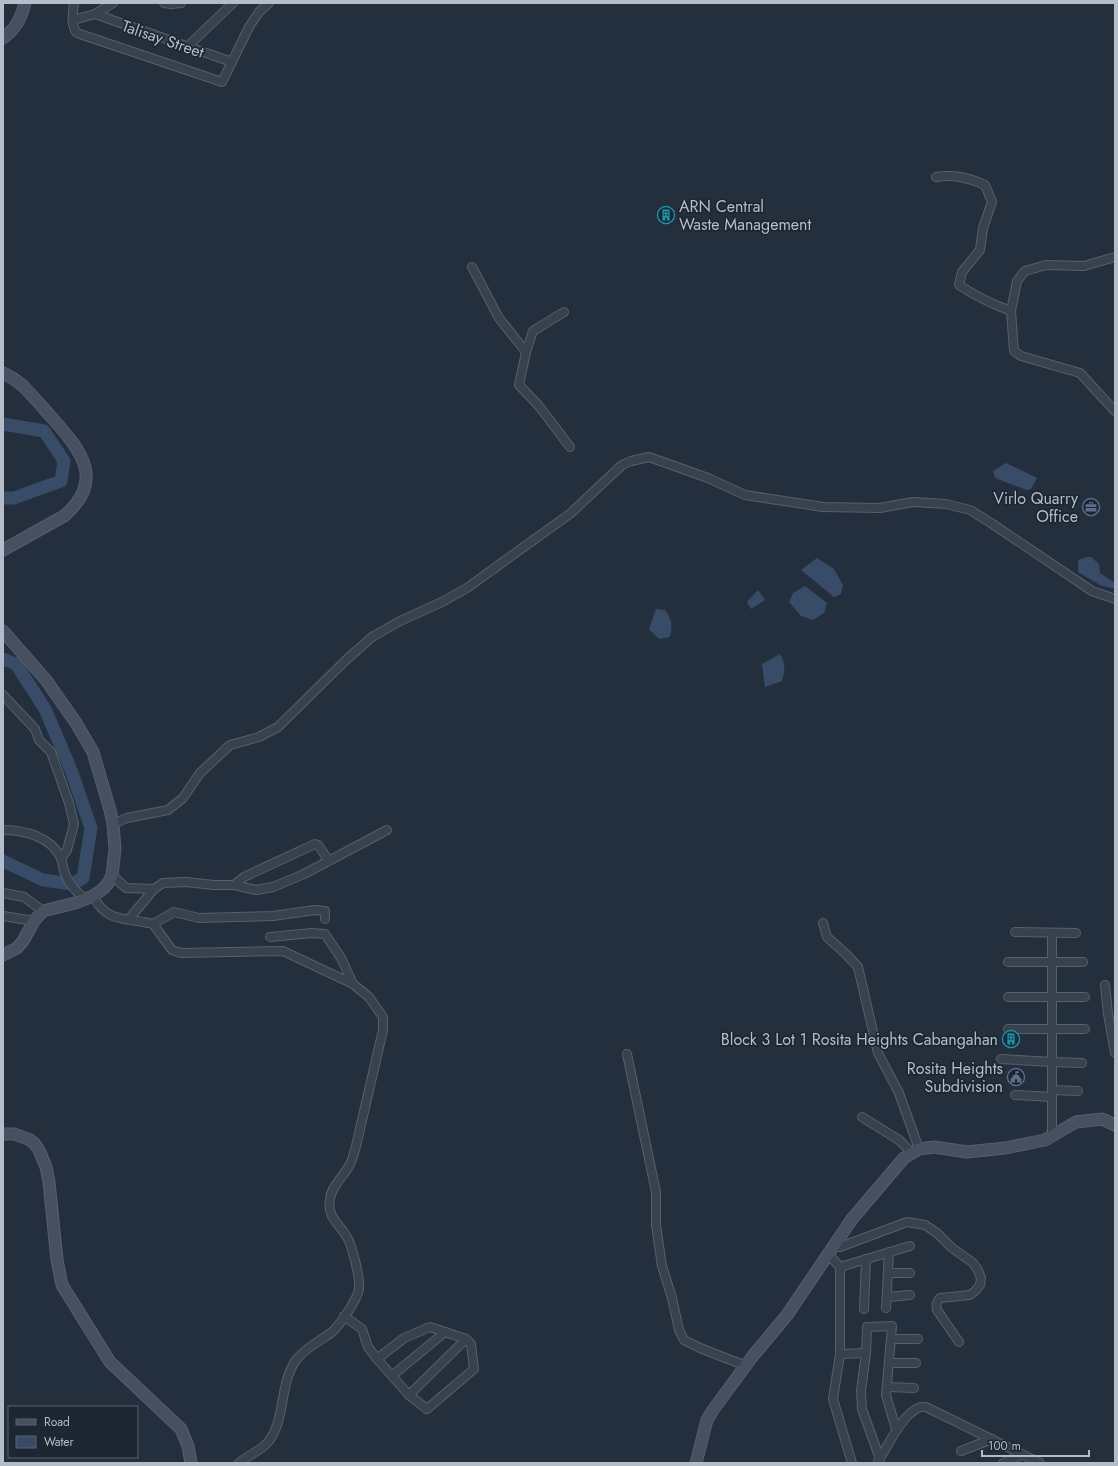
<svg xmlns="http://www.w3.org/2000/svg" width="1118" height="1466" font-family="Jost,sans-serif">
  <rect width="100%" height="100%" fill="#242f3e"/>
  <!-- water -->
  <g fill="#394c67">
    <path d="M1006,463L1037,478L1031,489L1027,490L995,478L993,471Z"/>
    <path d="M1088,557H1091L1099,564L1100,573L1115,583V589L1100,585L1078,572V560Z"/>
    <path d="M817,558L834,569L843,585L841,594L834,597L801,570Z"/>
    <path d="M805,586L827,603L824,613L813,620L801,616L789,602L793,593Z"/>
    <path d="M758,590L765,600L751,609L747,602Z"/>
    <path d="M656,609L665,610C673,620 672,626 670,637L659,639L649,629Z"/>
    <path d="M780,654C786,664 785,670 782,681L765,687L762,664Z"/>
  </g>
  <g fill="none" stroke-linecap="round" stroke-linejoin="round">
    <!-- river -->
    <g stroke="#394c67" stroke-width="13">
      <path d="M3,424L44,431L64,461L61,481L14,498H3"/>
      <path d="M3,659L16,664L45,709L71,770L91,828L83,878L72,884L43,880L3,861"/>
    </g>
    <!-- street casing -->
    <g stroke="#565f6c" stroke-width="10">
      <g id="street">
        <path d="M74,3C73,12 70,25 77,33L222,82L249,27L259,12L269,3"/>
        <path d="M164,3L171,4L181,3"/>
        <path d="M95,14L232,62"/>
        <path d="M73,20L95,14L113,3"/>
        <path d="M187,47L233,3"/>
        <path d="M936,177C955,174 969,178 985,185L992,202L983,228L980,250L962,272L959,285C975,296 992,304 1011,311L1014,351L1021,356L1080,373L1115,411"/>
        <path d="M472,267L499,318L526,352"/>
        <path d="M1011,311L1017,281L1025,271L1046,265L1084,266L1115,257"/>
        <path d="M564,312L533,331L526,352L519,385L539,406L570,447"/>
        <path d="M3,695L35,729L39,740L51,752L69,803L74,824L67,850L61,859"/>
        <path d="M113,824L127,818L168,810L183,798L200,773L230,745L259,737L278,727L346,660L372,637L400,621L442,602L467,588L571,513L622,465L631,461L649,457L708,478L745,495L823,507L880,508L913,502L946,504L970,510L991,523L1092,591L1115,599"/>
        <path d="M3,830C25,830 51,837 61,858C63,864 63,870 66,876C70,886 77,892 85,899"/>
        <path d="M112,875L126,888L154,889"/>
        <path d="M234,885L244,877L315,844L318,845L329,861"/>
        <path d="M3,893L24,897L43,911"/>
        <path d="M93,896C107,924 127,917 153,924L172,950L181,953L283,951L353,984L369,997L383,1017V1030L356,1146C354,1152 353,1160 349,1166C343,1177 331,1187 330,1199C327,1216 337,1222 345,1234C352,1243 360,1277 359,1289C357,1300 340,1325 332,1332C319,1342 306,1347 296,1360C279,1384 286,1420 268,1442C261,1451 248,1455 239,1463"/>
        <path d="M3,916L34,921"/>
        <path d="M129,919L154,889L163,883L186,882L214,885H234L256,890L273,887L304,874L387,830"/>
        <path d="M823,923L827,937L846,954L858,967L878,1053L899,1093L919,1149"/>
        <path d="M153,924L174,912L199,918L273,916L315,910L325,911V919"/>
        <path d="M1015,932L1076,933"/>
        <path d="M270,937L312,933L325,934L341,958L353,984"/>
        <path d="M1008,962H1083"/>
        <path d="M1105,985L1108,1014L1115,1053"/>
        <path d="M1008,997H1085"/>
        <path d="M1008,1029H1085"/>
        <path d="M627,1054L656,1192V1225L662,1266L672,1298L679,1330L684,1340L700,1348L746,1366"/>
        <path d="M1001,1059L1052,1062L1082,1063"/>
        <path d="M1052,1090L1078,1091"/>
        <path d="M1015,1095L1052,1097"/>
        <path d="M862,1117L899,1140L912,1153"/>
        <path d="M1052,1136V933"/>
        <path d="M832,1247H840L907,1222L925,1225L937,1233L952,1248L972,1262L978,1270L981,1278L980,1285L976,1290L970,1295L940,1298C936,1302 936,1305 937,1310L959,1342"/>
        <path d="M828,1254L840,1267V1354L833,1399L852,1463"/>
        <path d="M840,1267L910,1246"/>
        <path d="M888,1273H910"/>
        <path d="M887,1297L910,1295"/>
        <path d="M886,1308L889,1252"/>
        <path d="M864,1309L866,1259"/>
        <path d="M344,1316L362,1329L368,1347L377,1359L409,1395L427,1409L474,1369L471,1344L466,1339L430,1327L404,1338L377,1359"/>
        <path d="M891,1339H918"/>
        <path d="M840,1354L866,1353"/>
        <path d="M889,1363H916"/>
        <path d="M393,1375L445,1332"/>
        <path d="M887,1387L914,1388"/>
        <path d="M409,1395L466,1339"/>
        <path d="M961,1451L992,1439"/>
        <path d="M880,1459L862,1409L861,1391L866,1353L867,1327L892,1326L886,1395L896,1429"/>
        <path d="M878,1461C888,1447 906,1404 926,1407L1040,1463"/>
        <path d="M1003,1463L1022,1455"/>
      </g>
    </g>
    <!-- secondary casing -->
    <g stroke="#565f6c" stroke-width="13">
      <g id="secondary">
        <path d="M3,38C16,29 21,18 25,3"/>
        <path d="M3,373L14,379L23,386C34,397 44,409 54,420C82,452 105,481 64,516L3,550"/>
        <path d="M3,631L46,680L76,723L93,752L110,810L113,824L115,849L112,875L109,882L103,889L93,896L75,903L43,911L34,921L23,941L17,948L3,955"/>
        <path d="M3,1134H14L28,1139L34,1143L39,1150L46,1167L49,1182L57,1260L62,1285L110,1362L181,1429L188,1446L191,1463"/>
        <path d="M696,1463L707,1420L713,1410L752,1357L787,1315L852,1219L904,1158L919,1149L934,1147L967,1152L1005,1148L1045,1140L1076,1122L1102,1119L1115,1125"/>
      </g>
    </g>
    <!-- street -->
    <use href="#street" stroke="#38414e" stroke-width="8"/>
    <!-- secondary -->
    <use href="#secondary" stroke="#465061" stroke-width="11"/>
  </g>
  <!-- icons -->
  <defs>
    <g id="building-ring" transform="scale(0.9)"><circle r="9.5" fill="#1d2633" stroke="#0f9aa8" stroke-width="1.5"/><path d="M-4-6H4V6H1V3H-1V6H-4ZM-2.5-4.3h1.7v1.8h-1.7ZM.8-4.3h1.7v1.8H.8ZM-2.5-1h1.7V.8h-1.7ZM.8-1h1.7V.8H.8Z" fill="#0f9aa8"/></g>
    <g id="office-ring" transform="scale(0.9)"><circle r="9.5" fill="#1d2633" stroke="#5c6f8a" stroke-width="1.5"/><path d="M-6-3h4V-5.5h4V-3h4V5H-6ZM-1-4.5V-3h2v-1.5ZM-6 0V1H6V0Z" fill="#5c6f8a"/></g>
    <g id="civic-ring" transform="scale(0.9)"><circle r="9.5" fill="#1d2633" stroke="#5c6f8a" stroke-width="1.5"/><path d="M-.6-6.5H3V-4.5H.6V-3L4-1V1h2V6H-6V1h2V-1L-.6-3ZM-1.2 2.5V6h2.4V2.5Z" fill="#5c6f8a"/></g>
  </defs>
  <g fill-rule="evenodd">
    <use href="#building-ring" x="666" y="215"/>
    <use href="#office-ring" x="1091" y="507"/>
    <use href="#building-ring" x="1011" y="1039"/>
    <use href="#civic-ring" x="1016" y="1077"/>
  </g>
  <g text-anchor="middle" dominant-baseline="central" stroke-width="3.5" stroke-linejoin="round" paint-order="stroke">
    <!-- street labels -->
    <g font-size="16" fill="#b4bcc9" stroke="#1d2633">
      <text transform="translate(163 39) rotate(19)">Talisay Street</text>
    </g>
    <!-- poi labels -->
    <g font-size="16" fill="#b4bcc9" stroke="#1d2633" text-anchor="end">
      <text x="679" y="206" text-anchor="start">ARN Central<tspan x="679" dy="18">Waste Management</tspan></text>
      <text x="1078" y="498">Virlo Quarry<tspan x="1078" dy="18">Office</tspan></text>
      <text x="998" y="1039">Block 3 Lot 1 Rosita Heights Cabangahan</text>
      <text x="1003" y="1068">Rosita Heights<tspan x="1003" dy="18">Subdivision</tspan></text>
    </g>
  </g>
  <!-- border -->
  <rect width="1118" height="1466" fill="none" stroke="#b4bcc9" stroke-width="8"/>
  <!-- legend -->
  <rect x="8" y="1406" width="130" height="52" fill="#1d2633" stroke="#59626f"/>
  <rect x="16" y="1419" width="20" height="6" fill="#465061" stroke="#59626f"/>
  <text x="44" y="1426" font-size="12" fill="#b4bcc9">Road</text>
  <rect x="16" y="1436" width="20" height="12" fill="#394c67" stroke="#59626f"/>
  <text x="44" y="1446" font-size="12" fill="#b4bcc9">Water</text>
  <!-- scale -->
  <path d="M982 1450v6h107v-6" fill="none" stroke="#b4bcc9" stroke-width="2"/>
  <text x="988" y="1450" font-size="12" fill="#b4bcc9" stroke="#1d2633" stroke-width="3" paint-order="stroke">100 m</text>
</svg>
